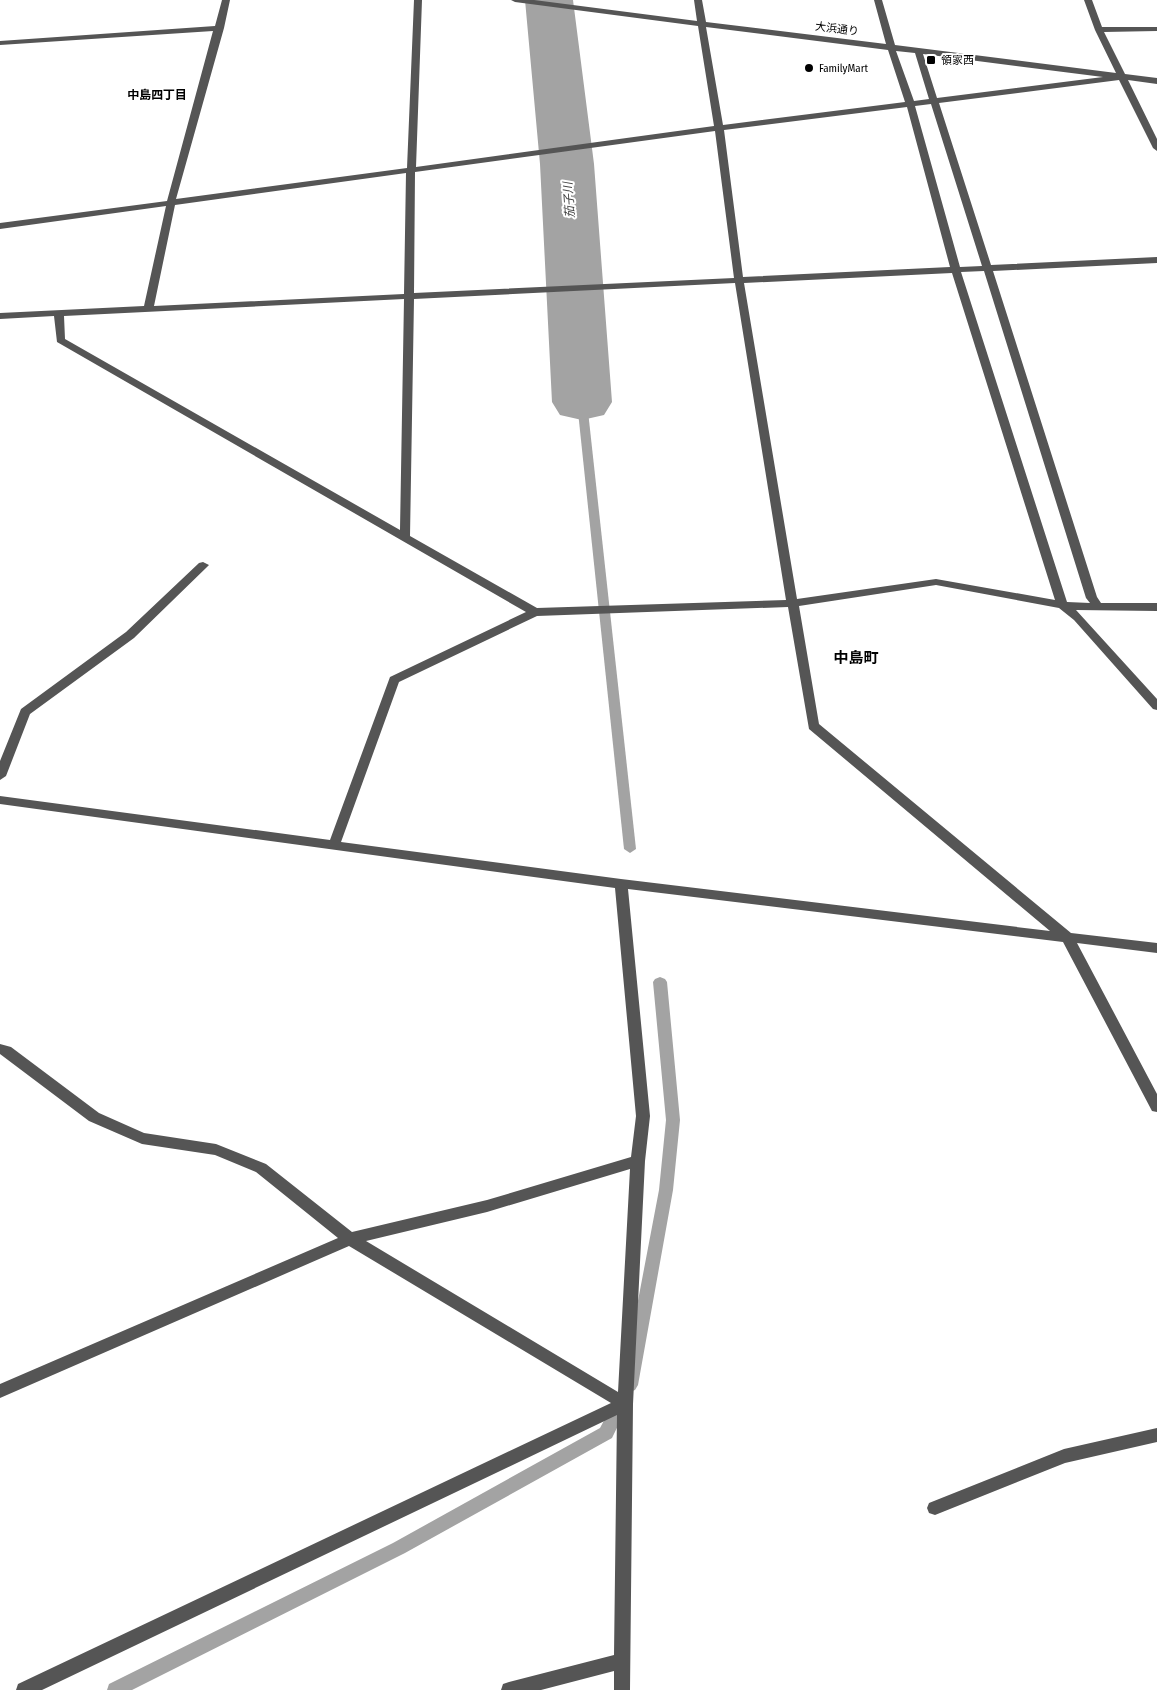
<svg xmlns="http://www.w3.org/2000/svg" width="1157" height="1690" font-family="'Fira Sans Condensed','Noto Sans JP',sans-serif">
  <rect width="100%" height="100%" fill="#fff"/>
  <g fill="none" stroke-linecap="round" stroke-linejoin="round">
    <!-- stream -->
    <g fill="#a3a3a3" fill-rule="evenodd">
      <path d="M582,399L587,402L636,849L630,853L624,849L577,402Z"/>
      <path d="M660,977L665,979L667,982L680,1120L673,1190L638,1385L635,1390L630,1392L625,1390L622,1385L659,1190L666,1120L653,982L655,979Z"/>
      <path d="M621,1396L626,1398L629,1403L612,1438L405,1553L132,1690H107L109,1684L393,1543L600,1428L616,1398Z"/>
    </g>
    <!-- river -->
    <path fill="#a3a3a3" fill-rule="evenodd" d="M525,0H573L594,164L612,402L604,415L582,420L560,415L552,402L540,164Z"/>
    <!-- minor -->
    <g fill="#555" fill-rule="evenodd">
      <path d="M222,0H230L224,28L176,199L407,168L414,0H422L416,167L714,126L698,26L515,2L511,0H534L697,21L694,0H702L706,22L886,44L874,0H882L895,45L1116,73L1095,30L1084,0H1092L1102,27H1157V31L1104,32L1125,74L1157,78V84L1128,80L1157,139V151L1153,148L1119,80L939,103L991,265L1157,257V263L993,271L1097,597L1101,603H1157V611L1076,610L1157,699V710L1153,709L1074,620L1059,608L936,585L799,606L819,724L1071,933L1157,943V953L1077,943L1157,1094V1112L1152,1111L1063,942L628,889L650,1116L645,1161L633,1404L630,1690H614V1671L541,1690H501L503,1684L509,1682L614,1655L617,1415L42,1690H16L18,1684L611,1403L349,1246L0,1398V1384L338,1238L256,1172L215,1155L142,1144L89,1121L0,1054V1044L11,1047L99,1113L144,1133L216,1144L266,1164L352,1232L487,1200L631,1157L636,1116L615,888L0,804V796L330,840L390,677L526,612L57,342L54,316L0,319V313L144,306L166,206L0,229V223L167,201L213,31L0,45V41L215,26ZM706,27L888,50L905,102L723,125ZM896,51L915,53L929,99L914,101ZM923,54L1103,77L937,98ZM931,104L982,266L960,267L915,106ZM907,107L950,267L743,277L724,130ZM715,131L734,278L414,293L415,172ZM406,173L404,294L154,306L175,205ZM984,271L1086,598L1090,603L1067,602L961,272ZM952,273L1055,600L936,579L797,599L744,283ZM735,283L786,600L537,608L410,536L414,299ZM404,299L400,530L65,339L64,316ZM788,607L809,729L1050,931L621,879L341,842L399,682L537,616ZM630,1169L618,1392L366,1241L487,1212Z"/>
      <path d="M203,562L209,565L207,567L134,638L30,714L6,776L0,780V761L21,709L126,632L199,563Z"/>
      <path d="M1157,1428V1442L1065,1463L935,1515L929,1513L927,1508L929,1503L1064,1449Z"/>
    </g>
  </g>
  <!-- markers -->
  <g fill="#000" stroke="#fff" stroke-width="2">
    <rect x="926" y="55" width="10" height="10" rx="2.5"/>
    <circle cx="809" cy="68" r="5"/>
  </g>
  <g text-anchor="middle" dominant-baseline="central" stroke-width="4" stroke-linejoin="round" paint-order="stroke">
    <!-- far-street labels -->
    <g font-size="11" fill="#000" stroke="#fff">
      <text transform="translate(837 29) rotate(7)">大浜通り</text>
    </g>
    <!-- far-poi labels -->
    <g font-size="11" fill="#000" stroke="#fff" text-anchor="start">
      <text x="941" y="60">領家西</text>
      <text x="819" y="68">FamilyMart</text>
    </g>
    <!-- far-neighbourhood labels -->
    <g font-size="12" font-weight="bold" fill="#000" stroke="#fff">
      <text x="157" y="95">中島四丁目</text>
    </g>
    <!-- far-water labels -->
    <g font-size="12" font-style="italic" fill="#444" stroke="#fff">
      <text transform="translate(569 200) rotate(-94)">茄子川</text>
    </g>
    <!-- neighbourhood labels -->
    <g font-size="15" font-weight="bold" fill="#000" stroke="#fff">
      <text x="856" y="658">中島町</text>
    </g>
  </g>
</svg>
